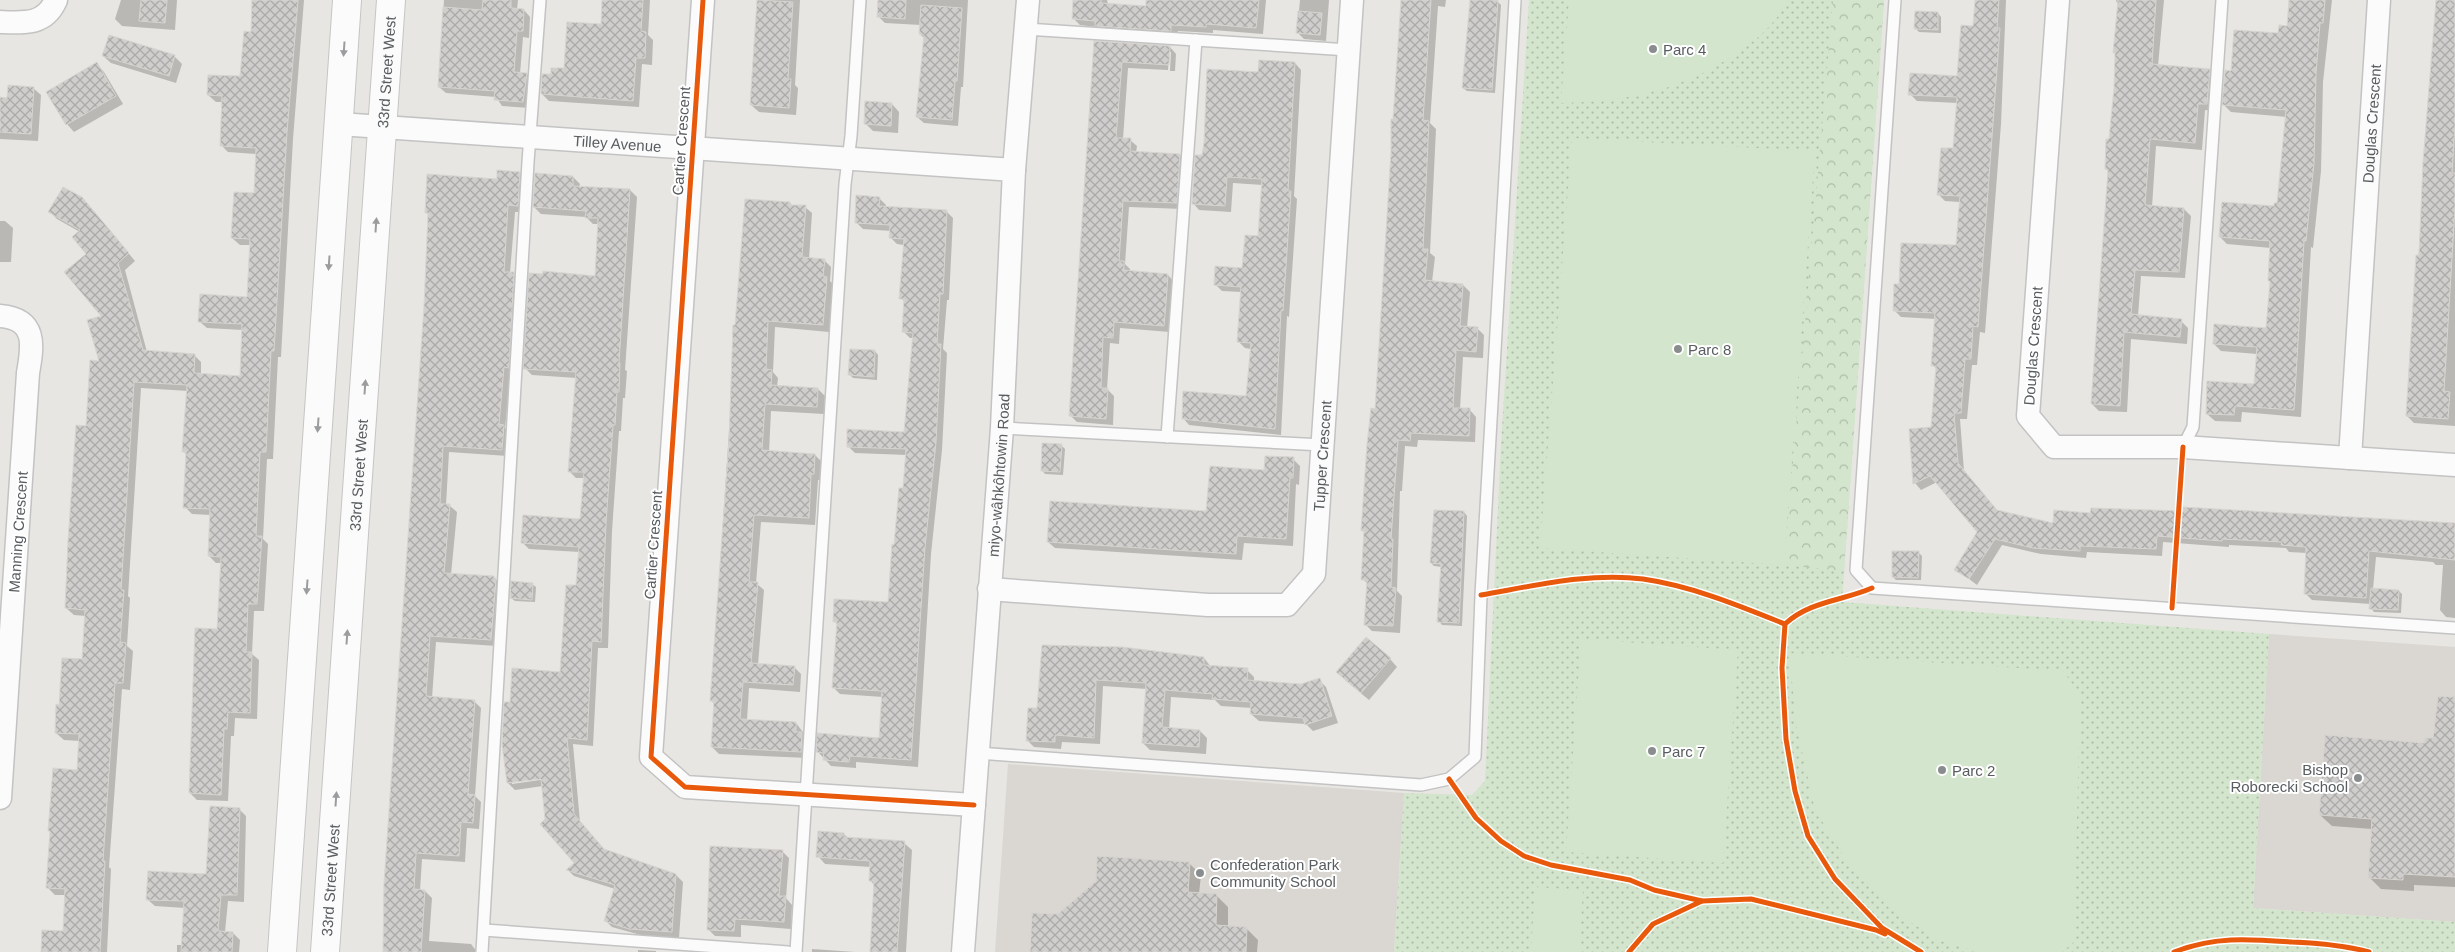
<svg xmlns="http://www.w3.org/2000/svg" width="2455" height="952" font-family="Arial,sans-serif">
  <defs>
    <pattern id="grass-dots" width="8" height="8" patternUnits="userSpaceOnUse" patternTransform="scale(1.25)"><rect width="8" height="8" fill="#d3e5cc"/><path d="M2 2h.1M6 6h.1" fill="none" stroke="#aebda9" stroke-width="1.8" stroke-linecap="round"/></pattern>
    <pattern id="forest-crowns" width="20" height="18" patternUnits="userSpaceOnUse" patternTransform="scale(1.25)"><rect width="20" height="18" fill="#d3e5cc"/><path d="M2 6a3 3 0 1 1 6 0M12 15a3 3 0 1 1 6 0" fill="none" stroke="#aebda9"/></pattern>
    <pattern id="building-cross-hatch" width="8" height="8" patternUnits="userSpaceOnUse" patternTransform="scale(1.25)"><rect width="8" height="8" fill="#d0cecc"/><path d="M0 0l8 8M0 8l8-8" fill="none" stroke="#acaaa9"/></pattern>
  </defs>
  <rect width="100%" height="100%" fill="#e8e6e2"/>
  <!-- education -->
  <g fill="#dad6d1">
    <path d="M2269,634L2455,647V922L2253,908Z"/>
    <path d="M1008,764L1404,793L1394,952H995Z"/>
  </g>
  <!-- grass -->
  <path fill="url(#grass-dots)" d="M1529,0H1884L1842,602L2269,634L2253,908L2455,922V952H1394L1404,793L1472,795L1485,781L1501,444Z"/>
  <!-- forest -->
  <path fill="url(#forest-crowns)" d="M1833,0H1884L1844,571L1784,565Z"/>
  <!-- pitch -->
  <g fill="#d3e5cc">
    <path d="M1569,0H1791C1782,11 1772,25 1761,35C1700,85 1639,102 1561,103Z"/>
    <path d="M1572,138L1815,151L1784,565L1540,548Z"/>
    <path d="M1581,639L1738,650L1723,863L1566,852Z"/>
    <path d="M1789,653L2063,671L2080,694L2074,942L2062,952H1979L1940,941L1890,909L1848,863L1815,810L1797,729Z"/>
    <path d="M1535,887L1583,890L1579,952H1531Z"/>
  </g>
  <!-- shadow -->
  <g fill="#0003" fill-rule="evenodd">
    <path d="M121,0H177L175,30L122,26L115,19Z"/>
    <path d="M254,0H304L293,139L281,357H278L273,459H267L263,539L268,544L264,611H254L252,654L259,660L257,719L235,718L234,736H231L228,801L197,800L190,793L218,631L222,563H216L209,556L211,515L192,514L185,507L187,455L183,451L188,391L141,388L128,596L130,598L127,646L133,651L130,690L122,689L109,867L111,869L107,952H42L64,933L66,895H55L48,888L51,833L49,830L78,771L80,741L64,740L56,733L60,706L83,661L86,616L74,615L66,608L87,427L101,362L103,316L88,254L80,232L57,219L50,212L89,206L135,261L125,270L147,352L194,355L201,362V375L242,377L243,330L207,328L199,321L248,298L251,245H240L232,238L255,194L257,154L228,152L221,145L223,102H216L208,95L242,77L252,33Z"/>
    <path d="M444,0H518L517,10H524L530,17L529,38L523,37L520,74H527L533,81L530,108L502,106L496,97L446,93L439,87Z"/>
    <path d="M604,0H650L648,35L653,40L652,65L642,64L639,107L549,101L542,94L552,76L565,70L602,25Z"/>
    <path d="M759,0H800L795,85L798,88L796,115L759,112L751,105Z"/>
    <path d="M880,0H968L963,87H961L958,126L924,123L917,117L925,39L920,34L921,25L885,23L879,17Z"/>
    <path d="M1074,0H1107L1108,4L1147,7L1148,0H1266L1263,34L1213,30V33L1178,31L1177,37L1103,32L1097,27L1080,25L1073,18Z"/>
    <path d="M1300,0H1329L1326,41L1304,39L1297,32Z"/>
    <path d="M1403,0H1446L1445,7L1438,6L1430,123L1436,129L1430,253L1435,257L1432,282L1463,285L1470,292L1467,328H1477L1484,335L1483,358L1463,357L1460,409H1469L1476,417L1475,442L1418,440L1417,447L1405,446L1402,491H1400L1397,591L1402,596L1400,633L1372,631L1365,624L1368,584L1363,579L1365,489L1376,410Z"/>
    <path d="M1471,0L1498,2L1501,5L1495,93L1467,91L1463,88Z"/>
    <path d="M1976,0H2006L2001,124L1985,333L1980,332L1977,365H1972L1967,419H1960L1964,471L1998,512L2054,524L2091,514L2235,513V510L2455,525V618L2446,617L2440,610L2443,565H2436L2433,562L2376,557L2373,589L2399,591L2402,594L2401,613L2374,612L2371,608V604L2312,600L2305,593L2307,553L2289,552L2286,548L2229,545V547L2163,542L2162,556L2087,552L2086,558L2041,554L2002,545L1977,585L1956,569L1979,532L1937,482L1921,490L1915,483L1933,429L1937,369L1932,365L1936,319L1901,317L1894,310L1900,285L1957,246L1960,202L1945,201L1939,195L1954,150L1958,103L1917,101L1910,94L1958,77L1975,27Z"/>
    <path d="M2116,0H2164L2158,66L2209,70L2216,77L2214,111L2205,110L2202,150L2156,146L2152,207L2184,209L2191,216L2185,278L2141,276L2138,316L2181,321L2188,328L2187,344L2131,339L2127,412L2099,411L2092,404L2109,172L2106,169L2115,88L2118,6Z"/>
    <path d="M2290,0H2332L2323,82L2321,171L2313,248L2311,247L2301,417L2242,412L2241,422L2215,421L2207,414L2255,385L2257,354L2221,351L2214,344L2267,329L2271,282L2269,280L2271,248L2227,244L2220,237L2278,204L2287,117L2231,112L2224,105L2232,72L2288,27Z"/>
    <path d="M2437,0H2455V426L2414,423L2407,416Z"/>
    <path d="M1938,13L1941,17V33L1919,32L1915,28Z"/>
    <path d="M1095,42L1170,47L1176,54L1175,71H1170L1171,52H1169L1168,70L1128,68L1123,139L1130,140L1137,146L1136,153L1180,155L1186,162L1183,209L1129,207L1125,264L1130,269V272L1168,275L1174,282L1170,332L1120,328L1119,344L1110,343L1107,389L1114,396L1113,425L1077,422L1070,415Z"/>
    <path d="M103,56H174L182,64L176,83L111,63Z"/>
    <path d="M1295,63L1301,70L1294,196L1297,199L1289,317L1287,316L1281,435L1189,425L1183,418L1248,397L1251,349L1245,348L1239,342L1242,292L1222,291L1215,284L1243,269L1260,237L1263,185L1233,183L1231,212L1199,210L1193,203L1203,156L1260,74Z"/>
    <path d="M97,64L104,72L123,104L74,132L67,124Z"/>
    <path d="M33,88L41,95L38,141L0,139V98L9,99Z"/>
    <path d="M892,104L899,112L898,133L873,131L865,123Z"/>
    <path d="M519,173L526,180L524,212H515L510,273L520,280L505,428L510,433L508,456L449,452L446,505L450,506L457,512L451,575L494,577L500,584L497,646L436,642L432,698L474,701L481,708L475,796L481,802L479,829L467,828L465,862L422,859L420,891H425L432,898L429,941L471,944L477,952H384L386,883L426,306L430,216L426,212Z"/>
    <path d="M573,177L580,184L579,187L630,190L637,197L625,370L627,371L625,398H623L621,431H619L612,531L608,648H598L593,746L573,744L580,822L605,851L676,875L683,882L679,938L661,937L662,941L612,927L605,920L615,889L574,876L568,870L576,863L546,820L543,786L515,790L508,783L503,745L511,704L561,673L577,587L580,552L529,549L522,542L581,521L585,478H576L569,471L577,378L532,375L525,368L597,278L599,224H593L586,217L541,214L534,207ZM547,777V779L512,784V781Z"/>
    <path d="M879,198L886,205V208L946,211L953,218L949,300H947L943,349L947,353L942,450L931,554L918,767L856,762V768L831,766L818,752L880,739L883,697L840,694L833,687L838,625L834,621L889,604L907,455L855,453L848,446L906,433L914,338H910L903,331L905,302L901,298L904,245L897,244L890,237L891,231L863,229L856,222Z"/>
    <path d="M790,203L793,206L805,207L812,213L809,259L824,260L831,267L830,281L834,285L829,332L775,327L773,372L778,378L777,387L818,389L825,396L824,414L771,411L769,452L815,455L822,462L820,480H818L815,525L761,522L756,583L764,590L758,665L794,667L801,674L800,692L749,688L747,720L796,723L809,740L808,758L719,754L712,747L715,705L711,700L736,326Z"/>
    <path d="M0,221H5L13,228L11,262H0Z"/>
    <path d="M875,351L878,355L877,380L853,378L850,375Z"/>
    <path d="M1061,445L1065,449L1063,475L1045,474L1042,470Z"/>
    <path d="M1293,459L1300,466L1299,485L1296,484L1293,546L1244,543L1242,560L1055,548L1048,542L1207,512L1265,472Z"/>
    <path d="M1464,512L1467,516L1462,626L1442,625L1439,621L1442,567L1434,566L1431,563Z"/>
    <path d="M1918,552L1922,556L1921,580H1896L1893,577Z"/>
    <path d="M532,584L536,587L535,602L515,601L511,598Z"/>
    <path d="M1043,646L1204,658L1211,667L1247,670L1254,677V682L1301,686L1319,680L1326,687L1338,723L1313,731L1306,724L1259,721L1251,714L1252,708L1221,706L1215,700L1171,697L1169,729L1200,731L1207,738L1206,754L1150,750L1143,743L1147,689L1103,686L1100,744L1062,742L1061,749L1034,747L1027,740L1038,709Z"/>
    <path d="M1390,659L1397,667L1369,700L1345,680Z"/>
    <path d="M2455,698V887L2414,885V891L2381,889L2370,878L2372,829L2332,826L2320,815L2434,740Z"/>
    <path d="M239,809L246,816L244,902L228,901L225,932L233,933L240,940L239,952H177V945H182L185,908L155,906L147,899L207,875Z"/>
    <path d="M844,834L849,839L904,843L912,850L906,952H871L875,886L870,880L871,867L825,864L818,856Z"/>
    <path d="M782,851L789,858L786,898L792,905L791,929L741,925V937L715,936L708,929Z"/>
    <path d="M1189,863L1201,875L1199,894L1217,896L1228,907V927L1247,929L1258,940L1257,952H1031L1058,916Z"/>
    <path d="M812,949L855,952H812Z"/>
    <path d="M638,950L656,951V952H638Z"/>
  </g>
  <!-- building -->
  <g fill="url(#building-cross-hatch)" stroke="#d8d5d1">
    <path d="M141,0H167L165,23L139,21Z"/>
    <path d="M252,0H298L287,132L274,351H271L266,452H260L256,536H262L257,604H248L246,652H252L250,713L228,712L227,729H224L221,795L189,793L195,628L217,629L221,557L208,556L210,509L183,508L186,452H182L187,385L134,382L121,590H124L120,642L126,643L123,683H115L103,861H105L100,952H41L42,930L63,931L65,889L46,888L50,831H48L53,768L77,770L79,734L55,733L56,704L59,705L62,658L82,659L85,610L65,608L68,541L76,425L86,426L90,360L99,361L87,320L101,316L64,272L86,254L72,237L80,230L48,212L63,187L82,197L129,253L118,263L143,350L195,354L194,373L240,376L242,324L198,322L200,294L247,297L250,239L231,238L234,192L254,193L256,148L220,146L222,96L207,95L208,75L240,76L244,31L251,32Z"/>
    <path d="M483,0H511V8L524,9L523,31H517L514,72L527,73L523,102L494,100L495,91L438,87L443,7L482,10Z"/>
    <path d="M602,0H643L641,31L646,32L645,58H636L633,101L541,94L542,74H551V68H564L567,22L601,24Z"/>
    <path d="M757,0L793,2L788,79H791L789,108L750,105Z"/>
    <path d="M878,0H906L905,19L877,17Z"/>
    <path d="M1073,0H1101V3L1146,6V0H1259L1256,28L1206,24V27L1171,25V31L1095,26V21L1072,19Z"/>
    <path d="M1401,0H1431L1423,120L1429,121L1423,249H1428L1425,280L1463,284L1460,326L1478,327L1476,352L1456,350L1453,408H1470L1469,436L1411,433L1410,441L1398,440L1391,539H1393L1391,587L1396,588L1393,626L1364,625L1367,580H1361L1364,531H1361L1367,444L1371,408L1375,409L1391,152V119H1393Z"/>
    <path d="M1470,0H1498L1492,90L1462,88Z"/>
    <path d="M1975,0H1999L1997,28H2000L1978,327L1973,326L1971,359H1965L1961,413H1954L1958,463L1997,510L2053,523L2054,510L2090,513L2091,508L2183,511V507L2455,523V560L2369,551L2366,598L2304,594L2306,547L2281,545L2282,542L2222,539V541L2157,536L2156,549L2080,546V551L2033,548L1995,539L1969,579L1954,570L1977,532L1930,476L1913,484L1909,429L1931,427L1936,366H1931L1935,313L1893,311L1894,284H1899L1901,243L1956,245L1960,196L1937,195L1941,148H1953L1957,97L1908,95L1910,73L1957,76L1961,25L1973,26Z"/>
    <path d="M2118,0H2156L2152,64L2210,69L2207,104H2198L2195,143L2150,139L2145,205L2184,208L2179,272L2135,270L2131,314L2182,319L2180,337L2124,332L2120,406L2091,404L2108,170L2105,169L2106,139H2109L2114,88L2115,53H2113Z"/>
    <path d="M2289,0H2325L2323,23H2320L2316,74L2314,163L2306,241H2304L2294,410L2235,406L2234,415L2206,414L2207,381L2254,384L2257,347L2213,344L2214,324L2266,328L2270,281H2268L2270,241L2219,237L2222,202L2274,206V203H2277L2286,110L2222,105L2225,70L2231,71L2234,30L2278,33L2279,25L2287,26Z"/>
    <path d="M2436,0H2455V125L2452,173H2455V207L2444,391L2450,392L2448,419L2406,416L2416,255H2419L2423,162Z"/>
    <path d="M921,5L962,8L957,81H955L952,120L916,117L924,35L919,34Z"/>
    <path d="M1298,11L1322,13L1320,35L1296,33Z"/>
    <path d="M1915,11L1938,12V30L1914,29Z"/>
    <path d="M109,35L175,55L169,76L102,56Z"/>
    <path d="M1094,41L1170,46L1169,65L1122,62L1116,138H1131L1130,151L1180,154L1177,203L1123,201L1119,261H1124V270L1168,274L1166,303L1164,326L1114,322L1113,338L1103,337L1101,388H1108L1106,419L1069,416Z"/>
    <path d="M1259,60L1295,62L1288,191H1291L1283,311L1281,310L1275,429L1182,419L1183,391L1246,396L1251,343L1237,342L1241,287L1214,285L1215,266L1242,268L1245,235L1258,236L1262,179L1227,177L1225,206L1192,204L1195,155H1202L1204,143L1207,69L1258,72Z"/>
    <path d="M97,62L116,96L66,125L46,92Z"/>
    <path d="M8,85L34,87L31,134L0,132V97L7,98Z"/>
    <path d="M865,101L892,103L891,126L864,124Z"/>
    <path d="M497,170L520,172L518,206L508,205L504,272H514L509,368L504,367L499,424L504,425L502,450L443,446L440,504H450L444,573L494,576V580H496L491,640L430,636L426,696L475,700L468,794L475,795L473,823L461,822L459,856L416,853L414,889L425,890L421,952H383L384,883L424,306L428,213H425L427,174L497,179Z"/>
    <path d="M535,173L573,176V186L630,189L619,363H620L619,392H617L615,425H613L606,523L601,642L592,641L587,740L567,738L574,814L604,849L676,874L672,932L629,929L604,921L615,885L566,870L574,863L540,824L545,819L541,779L507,783L502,745L504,702H510L512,668L560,672L566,585H576L579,547L521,543L523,515L580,519L584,472H568L576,372L523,369L529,273L543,274V271L595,276L598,218H585L586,211L533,207Z"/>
    <path d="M856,195L880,197L879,206L947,210L943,294H940L937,344H941L936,442L925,547L911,760L850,756L849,762L823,760L824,753L816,752L817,733L879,738L882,691L832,688L837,622H833L834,599L888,602L892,544L894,545L899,488H903L906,449L847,447V429L904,432L913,333L902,332L904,299H899L904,239L889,238L890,225L855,223Z"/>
    <path d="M745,199L790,202V205H806L802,257L825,259L823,276L827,277L823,325L768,321L766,369L772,370L771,385L818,388L817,407L765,404L762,450L815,454L814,474H811L809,518L754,515L749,582H758L751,663L795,666L793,685L743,682L740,719L796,722V732H802L801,752L711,747L714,701H710L729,441L733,325H735Z"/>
    <path d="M850,349L875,350L874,377L848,375Z"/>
    <path d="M1042,443L1062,444L1060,472L1041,471Z"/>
    <path d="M1265,456L1294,457L1293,478H1290L1286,539L1237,536L1236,554L1047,542L1050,501L1206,511L1210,466L1264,470Z"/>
    <path d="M1434,510L1464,511L1459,623L1437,622L1441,564L1430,563Z"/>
    <path d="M1892,551H1919L1918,578L1892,577Z"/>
    <path d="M511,581L533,583L532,600L510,598Z"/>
    <path d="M2371,588L2399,590L2398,610L2369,609Z"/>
    <path d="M1366,637L1391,658L1361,693L1336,672Z"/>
    <path d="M1042,645L1122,647L1204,657V665L1248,668L1247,680L1301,684L1320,678L1332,716L1305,725L1303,718L1250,714L1251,702L1212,699L1213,694L1165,690L1162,727L1200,730L1199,747L1142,743L1146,683L1096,680L1094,738L1055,735V742L1026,741L1028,708H1037Z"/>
    <path d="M2438,696L2455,697V877L2403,874V880L2368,878L2372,819L2319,815L2325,735L2424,743L2425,738H2433Z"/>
    <path d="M210,806L240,808L237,895H221L218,931L233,932L232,952H181L184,901L146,900L148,871L206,874Z"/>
    <path d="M818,831L844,833V837L905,841L897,952H870L874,881H869L870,861L816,857Z"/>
    <path d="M710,846L783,850L779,896H786L784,922L735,919L734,931L707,930Z"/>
    <path d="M1097,856L1190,862L1188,892L1217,894L1216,925L1247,927L1246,952H1030L1032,913L1058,914L1096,881Z"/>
  </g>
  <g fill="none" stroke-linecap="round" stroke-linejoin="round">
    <!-- service casing -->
    <g stroke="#c3c3c3" stroke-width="14">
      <g id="service">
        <path d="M1895,0L1856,570L1872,588L2455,628"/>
        <path d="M1026,29L1349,50"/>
        <path d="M1002,428L1322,445"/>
        <path d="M1167,437L1196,40"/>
        <path d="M2183,447L2193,427L2222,0"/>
        <path d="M978,753L1421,785L1449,779L1475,757L1481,595L1515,0"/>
        <path d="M484,930L788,952"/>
        <path d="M482,952L528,162L540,0"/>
        <path d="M796,952L845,184L851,136L860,0"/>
      </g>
    </g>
    <!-- minor casing -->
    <g stroke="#c3c3c3" stroke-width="25">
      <g id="minor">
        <path d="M703,0L651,757L685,787L974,805"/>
        <path d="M2058,0L2028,416L2054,447H2183L2455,465"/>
        <path d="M0,22C25,23 45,25 56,0"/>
        <path id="s1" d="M339,124L1014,170"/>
        <path d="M0,316C37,319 33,345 28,373L0,798"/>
        <path id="s2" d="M2350,458L2379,0"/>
        <path id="s3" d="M989,589L1208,605H1287L1314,574L1352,0"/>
        <path id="s4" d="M963,952L1002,428L1014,170L1028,0"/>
      </g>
    </g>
    <!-- secondary casing -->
    <g stroke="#c4c5c4" stroke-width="30">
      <g id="secondary">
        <path d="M282,952L347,0"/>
        <path id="s5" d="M325,952L391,0"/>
      </g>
    </g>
    <!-- service -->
    <use href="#service" stroke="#fcfbfb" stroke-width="11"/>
    <!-- minor -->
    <use href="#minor" stroke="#fcfbfb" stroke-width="22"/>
    <!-- secondary -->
    <use href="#secondary" stroke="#fcfbfb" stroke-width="28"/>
    <!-- cycleway casing -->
    <g stroke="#fff" stroke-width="8">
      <g id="cycleway">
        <path d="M703,0L651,757L685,787L974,805"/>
        <path d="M1872,588C1842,601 1810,601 1785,624L1782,668L1786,739L1795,791L1808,836L1835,879L1882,928L1921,952"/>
        <path d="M1481,595C1533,586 1590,572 1643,579C1692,586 1740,606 1785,624"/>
        <path d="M2172,608L2183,447"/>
        <path d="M1449,779L1476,818L1501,841L1524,856L1551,865L1630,880L1654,890L1702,901"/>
        <path d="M1629,952L1653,924L1702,901L1751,899L1876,930L1885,934"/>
        <path d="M2174,952C2215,936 2249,939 2292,942C2319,943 2343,945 2369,952"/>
      </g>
    </g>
    <!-- cycleway -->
    <use href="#cycleway" stroke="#e8590c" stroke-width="5"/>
  </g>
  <!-- one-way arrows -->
  <defs><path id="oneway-solid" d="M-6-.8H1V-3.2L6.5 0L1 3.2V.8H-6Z" transform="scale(1.25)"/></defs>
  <g fill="#9a9c9e">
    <use href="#oneway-solid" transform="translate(344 49) rotate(94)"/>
    <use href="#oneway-solid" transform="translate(376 225) rotate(-86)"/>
    <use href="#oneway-solid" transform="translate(329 263) rotate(94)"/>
    <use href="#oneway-solid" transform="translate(365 387) rotate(-86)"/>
    <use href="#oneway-solid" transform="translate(318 425) rotate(94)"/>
    <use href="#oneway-solid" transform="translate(307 587) rotate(94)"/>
    <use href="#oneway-solid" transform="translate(347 637) rotate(-86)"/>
    <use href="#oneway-solid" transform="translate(336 799) rotate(-86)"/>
  </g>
  <!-- markers -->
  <g fill="#8a8d8e" stroke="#fff" stroke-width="2">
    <circle cx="1653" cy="49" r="5"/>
    <circle cx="1678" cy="349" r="5"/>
    <circle cx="1652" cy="751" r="5"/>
    <circle cx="1942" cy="770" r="5"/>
    <circle cx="2358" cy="778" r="5"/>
    <circle cx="1200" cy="873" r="5"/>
  </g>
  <g text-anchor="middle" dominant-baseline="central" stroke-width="4" stroke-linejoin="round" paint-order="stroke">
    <!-- poi labels -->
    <g font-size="15" fill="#585d60" stroke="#fff" text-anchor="start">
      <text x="1663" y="49">Parc 4</text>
      <text x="1688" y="349">Parc 8</text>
      <text x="1662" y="751">Parc 7</text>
      <text x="2348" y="769" text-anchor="end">Bishop<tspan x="2348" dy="17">Roborecki School</tspan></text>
      <text x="1952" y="770">Parc 2</text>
      <text x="1210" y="864">Confederation Park<tspan x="1210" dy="17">Community School</tspan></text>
    </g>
    <!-- street labels -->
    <g font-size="15" fill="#585d60" stroke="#fff">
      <text stroke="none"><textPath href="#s5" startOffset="882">33rd Street West</textPath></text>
      <text stroke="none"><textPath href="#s2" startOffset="335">Douglas Crescent</textPath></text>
      <text transform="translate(681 141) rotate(-86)">Cartier Crescent</text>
      <text stroke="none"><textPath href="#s1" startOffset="279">Tilley Avenue</textPath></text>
      <text transform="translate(2033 346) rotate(-86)">Douglas Crescent</text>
      <text stroke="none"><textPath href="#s3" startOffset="458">Tupper Crescent</textPath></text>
      <text stroke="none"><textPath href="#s5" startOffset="478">33rd Street West</textPath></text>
      <text stroke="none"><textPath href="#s4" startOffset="478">miyo-wâhkôhtowin Road</textPath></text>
      <text transform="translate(18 532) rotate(-86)">Manning Crescent</text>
      <text transform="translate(653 545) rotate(-86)">Cartier Crescent</text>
      <text stroke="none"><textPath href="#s5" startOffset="72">33rd Street West</textPath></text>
    </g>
  </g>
</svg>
